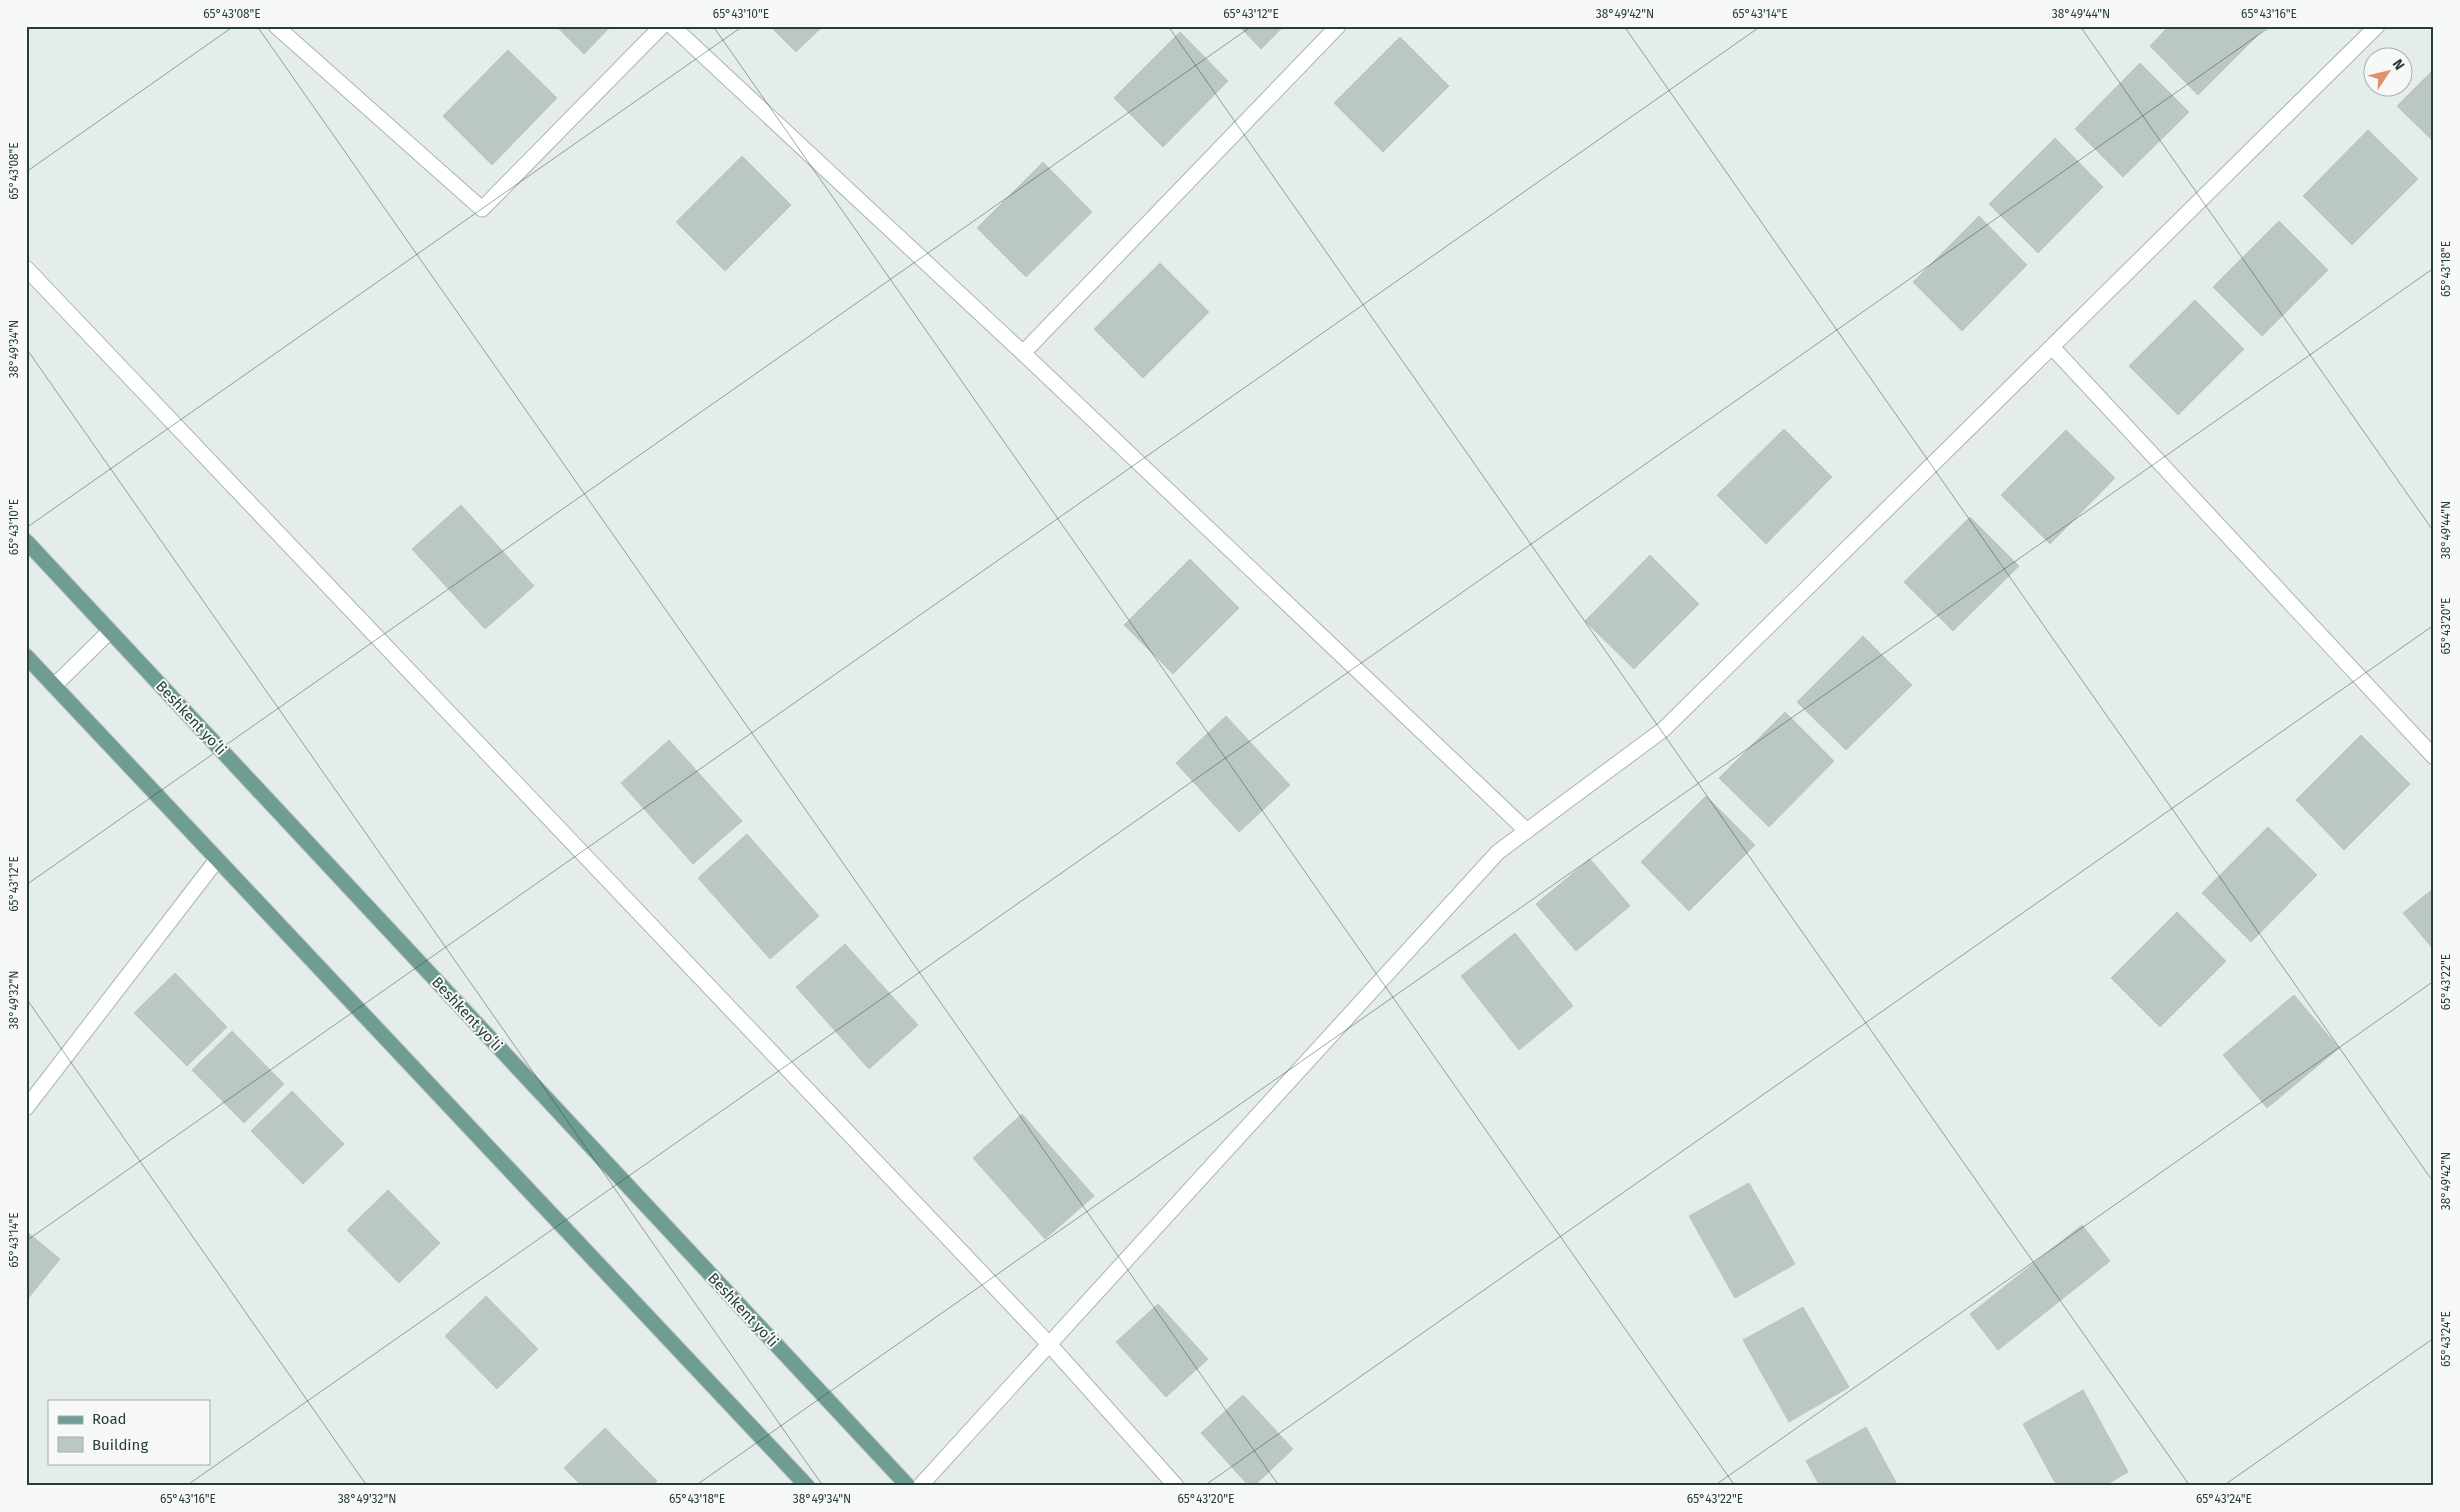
<svg xmlns="http://www.w3.org/2000/svg" width="2460" height="1512" font-family="'Fira Sans',sans-serif">
  <rect width="100%" height="100%" fill="#e5edea"/>
  <!-- building -->
  <g fill="#bbc7c3" stroke="#b8c6c1">
    <path d="M556,26H611L584,54Z"/>
    <path d="M770,26H823L796,52Z"/>
    <path d="M1239,26H1284L1261,49Z"/>
    <path d="M2169,26H2261L2264,29L2198,95L2150,46Z"/>
    <path d="M1180,32L1228,81L1163,147L1114,98Z"/>
    <path d="M1400,37L1449,86L1383,152L1334,103Z"/>
    <path d="M508,50L557,98L492,165L443,116Z"/>
    <path d="M2140,63L2189,112L2123,177L2075,129Z"/>
    <path d="M2434,69V142L2397,106Z"/>
    <path d="M2368,130L2418,179L2352,245L2303,196Z"/>
    <path d="M2055,138L2103,187L2038,253L1989,204Z"/>
    <path d="M742,156L791,205L725,271L676,222Z"/>
    <path d="M1043,162L1092,212L1026,277L977,228Z"/>
    <path d="M1979,216L2027,265L1962,331L1913,282Z"/>
    <path d="M2279,221L2328,270L2262,336L2213,287Z"/>
    <path d="M1160,263L1209,312L1143,378L1094,329Z"/>
    <path d="M2195,300L2244,349L2178,415L2129,366Z"/>
    <path d="M1784,429L1832,477L1766,544L1717,495Z"/>
    <path d="M2066,430L2115,478L2050,544L2001,495Z"/>
    <path d="M461,505L534,586L485,629L412,549Z"/>
    <path d="M1970,517L2019,566L1953,631L1904,582Z"/>
    <path d="M1650,555L1699,604L1634,669L1585,621Z"/>
    <path d="M1190,559L1239,608L1173,674L1124,625Z"/>
    <path d="M1863,636L1912,685L1846,750L1797,702Z"/>
    <path d="M1785,712L1834,761L1769,827L1719,778Z"/>
    <path d="M1226,716L1290,785L1239,832L1176,763Z"/>
    <path d="M2361,735L2410,784L2344,850L2296,800Z"/>
    <path d="M669,740L742,821L693,864L621,783Z"/>
    <path d="M1706,796L1755,845L1689,911L1641,862Z"/>
    <path d="M2268,827L2317,875L2251,942L2202,893Z"/>
    <path d="M747,834L819,916L770,959L698,878Z"/>
    <path d="M1590,859L1630,906L1576,951L1536,904Z"/>
    <path d="M2434,888V950L2403,913Z"/>
    <path d="M2177,912L2226,961L2160,1027L2111,978Z"/>
    <path d="M1515,933L1573,1006L1519,1050L1461,976Z"/>
    <path d="M845,944L918,1025L869,1069L796,987Z"/>
    <path d="M175,973L227,1027L187,1066L134,1013Z"/>
    <path d="M2294,995L2339,1048L2267,1108L2223,1055Z"/>
    <path d="M232,1031L284,1084L244,1123L192,1070Z"/>
    <path d="M292,1091L344,1144L303,1184L251,1131Z"/>
    <path d="M1022,1114L1094,1196L1045,1239L973,1158Z"/>
    <path d="M1749,1183L1795,1264L1735,1298L1689,1216Z"/>
    <path d="M388,1190L440,1243L399,1283L347,1230Z"/>
    <path d="M2082,1225L2110,1261L1998,1350L1970,1314Z"/>
    <path d="M26,1231L60,1259L26,1301Z"/>
    <path d="M486,1296L538,1349L497,1389L445,1336Z"/>
    <path d="M1158,1304L1208,1359L1166,1397L1116,1342Z"/>
    <path d="M1803,1307L1849,1387L1789,1422L1743,1340Z"/>
    <path d="M2083,1390L2128,1472L2104,1486H2057L2023,1424Z"/>
    <path d="M1243,1395L1293,1449L1254,1486H1249L1201,1433Z"/>
    <path d="M1866,1427L1898,1486H1820L1806,1461Z"/>
    <path d="M605,1428L657,1481L652,1486H582L564,1468Z"/>
  </g>
  <g fill="none" stroke-linecap="round" stroke-linejoin="round">
    <!-- minor casing -->
    <g stroke="#a8b5b1" stroke-width="17">
      <g id="minor">
        <path d="M276,26L482,209L662,26"/>
        <path d="M672,26L1023,353L1527,831"/>
        <path d="M26,268L1049,1344L1176,1486"/>
        <path d="M2052,347L2434,757"/>
        <path d="M1023,353L1338,26"/>
        <path d="M26,1108L216,861"/>
        <path d="M920,1486L1498,852L1664,729L2377,26"/>
      </g>
    </g>
    <!-- secondary casing -->
    <g stroke="#a5b7b2" stroke-width="17">
      <path id="secondary" d="M54,686L110,631"/>
    </g>
    <!-- primary casing -->
    <g stroke="#c2c9c7" stroke-width="17">
      <g id="primary">
        <path d="M26,541L908,1486"/>
        <path d="M26,656L807,1486"/>
      </g>
    </g>
    <!-- minor -->
    <use href="#minor" stroke="#fff" stroke-width="15"/>
    <!-- secondary -->
    <use href="#secondary" stroke="#fff" stroke-width="15"/>
    <!-- primary -->
    <use href="#primary" stroke="#6f9d93" stroke-width="15"/>
  </g>
  <!-- ticks -->
  <path fill="none" stroke="#263d38" stroke-width="1" stroke-opacity="0.45" d="M257,26L1279,1486M713,26L1735,1486M1168,26L2190,1486M1624,26L2434,1183M2080,26L2434,532M26,172L234,26M26,348L823,1486M26,528L743,26M26,885L1252,26M26,998L367,1486M26,1241L1761,26M186,1486L2271,26M695,1486L2434,268M1204,1486L2434,625M1714,1486L2434,981M2223,1486L2434,1338"/>
  <g text-anchor="middle" dominant-baseline="central" stroke-width="4" stroke-linejoin="round" paint-order="stroke">
    <!-- street labels -->
    <g font-size="15" fill="#263d38" stroke="#f6f9f8">
      <text transform="translate(191 718) rotate(47)">Beshkent yoʻli</text>
      <text transform="translate(467 1014) rotate(47)">Beshkent yoʻli</text>
      <text transform="translate(743 1310) rotate(47)">Beshkent yoʻli</text>
    </g>
  </g>
  <!-- border -->
  <rect width="2460" height="1512" fill="none" stroke="#f6f9f8" stroke-width="55"/>
  <!-- legend -->
  <rect x="48" y="1400" width="162" height="65" fill="#f6f9f8" stroke="#a3aeab"/>
  <rect x="58" y="1416" width="25" height="8" fill="#6f9d93" stroke="#a3aeab"/>
  <text x="92" y="1424" font-size="15" fill="#263d38">Road</text>
  <rect x="58" y="1437" width="25" height="15" fill="#bbc7c3" stroke="#a3aeab"/>
  <text x="92" y="1450" font-size="15" fill="#263d38">Building</text>
  <!-- north arrow -->
  <g transform="translate(2388 72) rotate(55)"><circle r="24" fill="#f6f9f8" stroke="#a3aeab"/>
  <path d="M0-4L9 19L0 12L-9 19Z" fill="#e28f6d"/>
  <text y="-8" font-size="14" font-weight="bold" text-anchor="middle" fill="#263d38">N</text>
  </g>
  <rect x="28" y="28" width="2404" height="1456" fill="none" stroke="#263d38" stroke-width="2"/>
  <g font-size="12" text-anchor="middle" fill="#263d38">
    <text x="232" y="18">65°43'08"E</text>
    <text x="741" y="18">65°43'10"E</text>
    <text x="1251" y="18">65°43'12"E</text>
    <text x="1625" y="18">38°49'42"N</text>
    <text x="1760" y="18">65°43'14"E</text>
    <text x="2081" y="18">38°49'44"N</text>
    <text x="2269" y="18">65°43'16"E</text>
    <text transform="translate(14 171) rotate(-90)" y="4">65°43'08"E</text>
    <text transform="translate(2446 269) rotate(-90)" y="4">65°43'18"E</text>
    <text transform="translate(14 349) rotate(-90)" y="4">38°49'34"N</text>
    <text transform="translate(14 527) rotate(-90)" y="4">65°43'10"E</text>
    <text transform="translate(2446 530) rotate(-90)" y="4">38°49'44"N</text>
    <text transform="translate(2446 626) rotate(-90)" y="4">65°43'20"E</text>
    <text transform="translate(14 884) rotate(-90)" y="4">65°43'12"E</text>
    <text transform="translate(2446 982) rotate(-90)" y="4">65°43'22"E</text>
    <text transform="translate(14 1000) rotate(-90)" y="4">38°49'32"N</text>
    <text transform="translate(2446 1181) rotate(-90)" y="4">38°49'42"N</text>
    <text transform="translate(14 1240) rotate(-90)" y="4">65°43'14"E</text>
    <text transform="translate(2446 1339) rotate(-90)" y="4">65°43'24"E</text>
    <text x="188" y="1503">65°43'16"E</text>
    <text x="367" y="1503">38°49'32"N</text>
    <text x="697" y="1503">65°43'18"E</text>
    <text x="822" y="1503">38°49'34"N</text>
    <text x="1206" y="1503">65°43'20"E</text>
    <text x="1715" y="1503">65°43'22"E</text>
    <text x="2224" y="1503">65°43'24"E</text>
  </g>
</svg>
